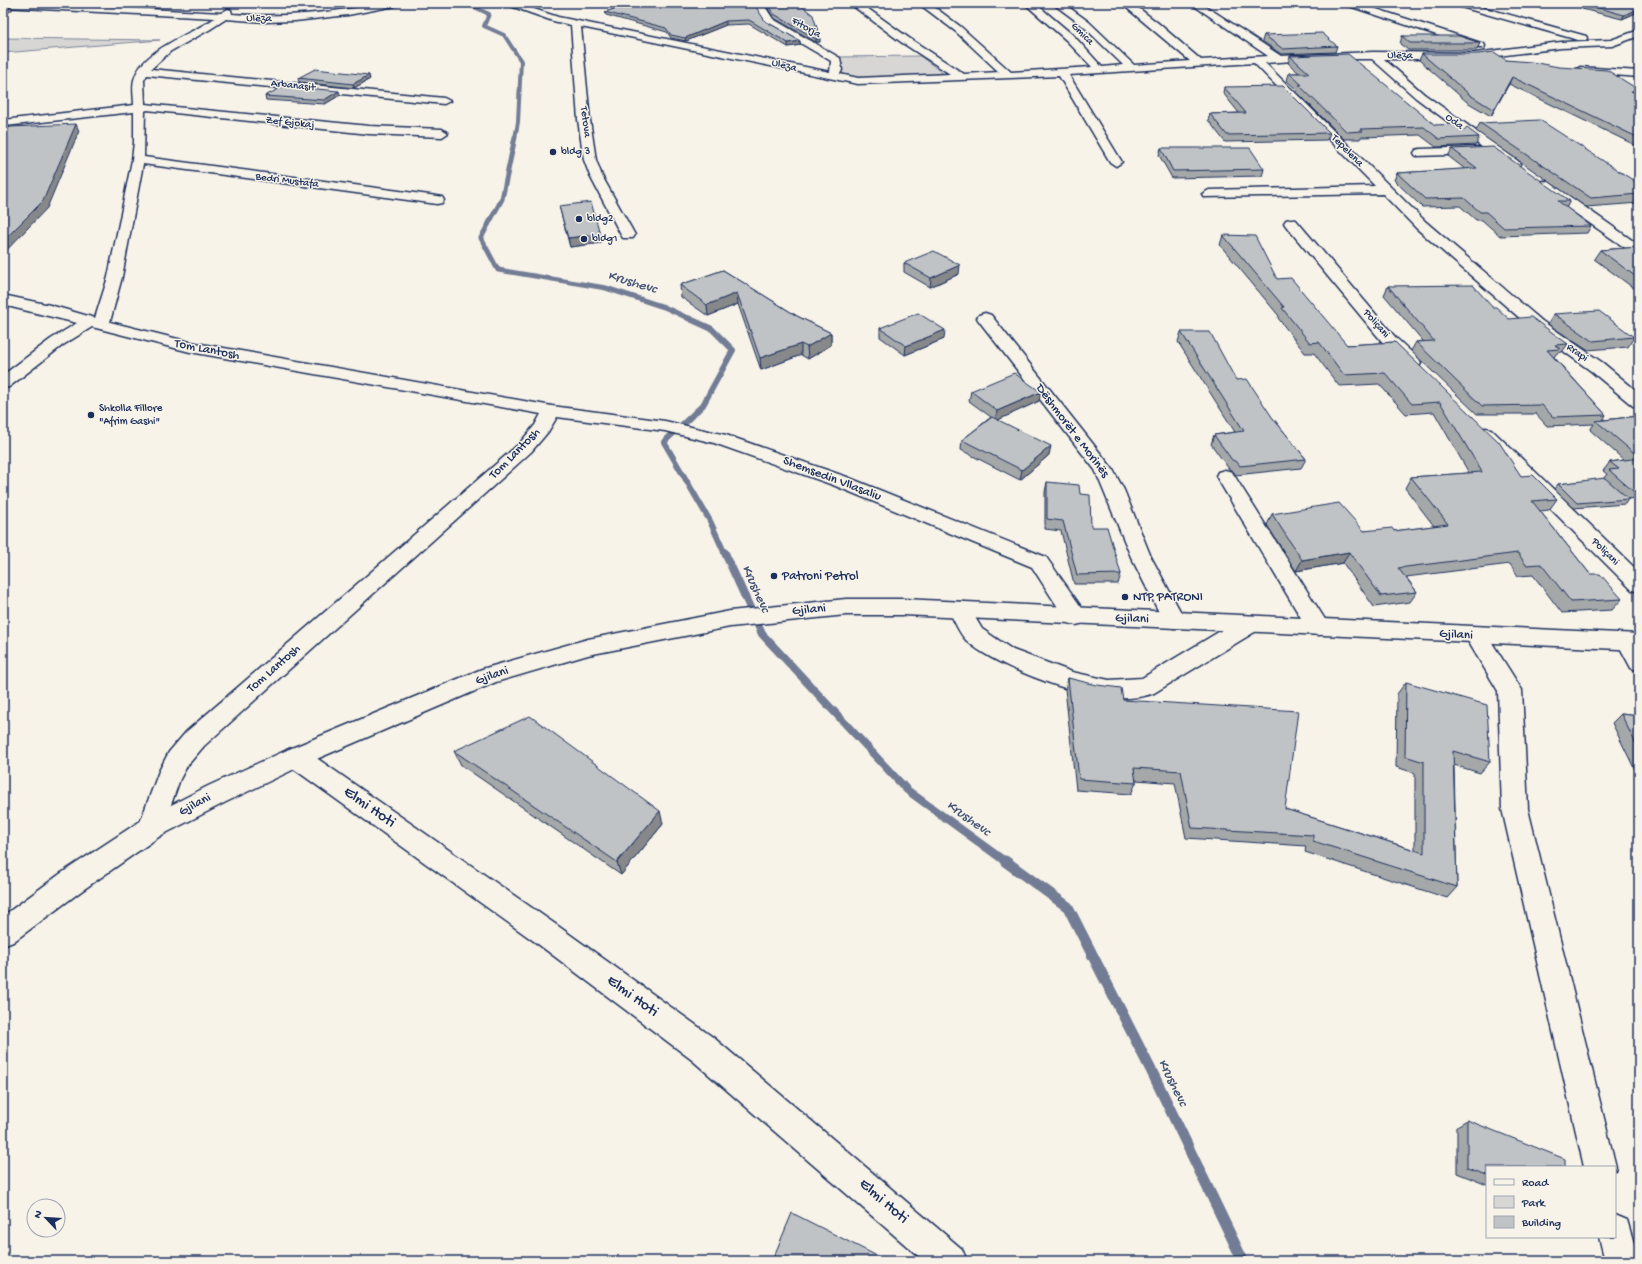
<svg xmlns="http://www.w3.org/2000/svg" width="1642" height="1264" font-family="'Gochi Hand',sans-serif">
  <rect width="100%" height="100%" fill="#f7f3e8"/>
  <filter id="ink" filterUnits="userSpaceOnUse"><feTurbulence type="fractalNoise" baseFrequency=".025" numOctaves="2"/><feDisplacementMap in="SourceGraphic" scale="8" xChannelSelector="R" yChannelSelector="G"/><feConvolveMatrix kernelMatrix="1 2 1 2 8 2 1 2 1" color-interpolation-filters="sRGB"/></filter>
  <g filter="url(#ink)">
    <!-- green -->
    <g fill="#d7d6d4" stroke="#798299">
      <path d="M3,38L160,40L3,53Z"/>
      <path d="M920,56L947,76L849,78L839,73V68L843,65L837,57Z"/>
    </g>
    <g fill="none" stroke-linecap="round" stroke-linejoin="round">
      <!-- stream-far4 -->
      <path stroke="#727c95" stroke-width="4" d="M466,3L489,14L484,26L504,35L521,61L518,122L515,138"/>
      <!-- stream-far3 -->
      <path stroke="#727c95" stroke-width="5" d="M515,137L502,199L481,238L498,270L606,288L664,307L690,319"/>
      <!-- stream-far2 -->
      <path stroke="#727c95" stroke-width="6" d="M688,318L712,329L733,350L703,405L664,442L710,521L725,554"/>
      <!-- stream-far1 -->
      <path stroke="#727c95" stroke-width="8" d="M725,553L762,634L907,790L1006,862"/>
      <!-- stream -->
      <path stroke="#727c95" stroke-width="11" d="M1005,861L1068,907L1154,1076L1243,1261"/>
      <!-- minor casing -->
      <g stroke="#1b2f5e" stroke-width="3">
        <g id="minor">
          <path d="M3,3H38L221,13L228,9L231,10L232,14C271,17 309,15 348,9C366,7 382,3 400,3L395,6L348,15L295,21L265,22L226,19L209,30L171,51L151,69L444,98L450,101L444,104L147,75L144,80L145,104L369,126L442,129L448,133L442,137L369,134L147,110L145,111L144,157L437,196L442,197L444,200L442,203L437,204L143,164L122,277L110,322L190,342L552,406L665,421L726,435L847,477L1046,557L1084,611L1087,617L1084,623L1076,625L1068,623L1032,567L833,485L714,443L665,431L557,417L548,432L531,452L204,746L187,766L180,779L160,836L151,839L142,836L138,828L159,771L169,752L186,732L519,444L535,425L541,414L190,352L92,327L63,345L9,387L3,388V375L51,339L77,323L3,305V295L50,305L95,318L108,277L132,160L134,142V112L5,126H3V120L134,105C134,98 132,87 134,80C141,50 190,35 215,18L3,7Z"/>
          <path d="M502,3H516L558,17L830,72L831,61L766,23L757,9L747,3H760L764,5L773,19L840,58L842,70L840,74L858,78L950,74L901,42L849,3H860L909,38L964,74L999,72L955,31L918,3H929L961,27L1011,72L1092,67L1066,40L1024,3H1035L1074,36L1102,67L1123,65L1083,26L1052,3H1063L1089,22L1134,65L1190,61L1121,3H1132L1158,23L1201,60L1268,56L1190,3H1201L1281,56L1373,52L1475,53L1561,42L1611,40L1639,30V36L1612,46L1561,48L1475,59H1384L1424,94L1518,161L1520,164L1518,167H1510L1487,150L1481,154L1416,156L1414,153L1416,150L1420,149L1482,147L1416,98L1372,59H1323L1265,63L1426,222L1542,321L1603,363L1639,393V407L1633,406L1591,371L1530,327L1416,228L1383,194L1204,197L1202,194L1209,190L1375,186L1254,63L1069,75L1122,162L1116,166L1110,162L1059,76L858,84L581,27L590,120L596,160L602,176L635,235L633,238H623L621,235L590,176L584,160L578,120L571,25L553,21Z"/>
          <path d="M1344,3H1358L1484,44L1485,46L1484,48H1476L1346,5Z"/>
          <path d="M1452,3H1467L1586,36L1587,38L1586,40H1578L1454,5Z"/>
          <path d="M1580,67L1639,71V77L1576,72L1575,70Z"/>
          <path d="M1544,181L1549,182L1639,245V255L1634,254L1539,188L1538,185L1539,182Z"/>
          <path d="M1291,219L1296,220L1396,338L1419,359L1421,363L1419,367L1413,368L1407,367L1384,344L1286,226L1284,223L1286,220Z"/>
          <path d="M985,313L991,315L1112,468L1124,490L1151,557L1185,620L1182,626L1174,628L1166,626L1131,557L1095,470L979,321L977,318L979,315Z"/>
          <path d="M1485,428L1491,429L1639,572V592L1632,590L1479,437L1476,433L1479,429Z"/>
          <path d="M1225,470L1232,472L1326,621L1329,627L1326,633L1318,635L1310,633L1216,476L1218,472Z"/>
          <path d="M959,602L967,604L982,629L1013,650L1072,672L1109,680L1142,678L1242,618L1250,616L1258,618L1261,624L1258,630L1154,693C1141,698 1122,699 1109,698C1072,694 994,666 967,641C959,634 954,619 948,610L951,604Z"/>
          <path d="M1476,628L1484,630L1522,690L1528,809L1616,1167L1615,1170V1167H1584L1502,809L1498,691L1465,636L1468,630Z"/>
          <path d="M1628,634L1636,636L1639,642V671L1631,668L1617,642L1620,636Z"/>
          <path d="M296,747L305,750L558,926L714,1038L962,1249L967,1261H924L692,1060L538,944L287,764L284,757L287,750Z"/>
          <path d="M1615,1215L1627,1220L1638,1257L1637,1261H1605L1599,1237H1615Z"/>
        </g>
      </g>
      <!-- major casing -->
      <g stroke="#1b2f5e" stroke-width="3">
        <path id="major" d="M846,599H903L1639,634V650L903,615H846L730,627L588,655L496,682L305,764L226,802L160,836L80,892L13,942L3,946V916L60,874L142,820L208,786L287,750L482,669L588,639L730,611Z"/>
      </g>
      <!-- minor -->
      <use href="#minor" fill="#f7f3e8" fill-rule="evenodd"/>
      <!-- major -->
      <use href="#major" fill="#f7f3e8" fill-rule="evenodd"/>
    </g>
    <!-- wall -->
    <g fill="#a5a8a9" stroke="#1b2f5e">
      <path d="M601,3H750L765,21L800,41V45L788,47L749,24L726,25L686,41L671,38L667,32L606,15L605,12L615,9Z"/>
      <path d="M763,3H798L820,42H816L774,18L765,4Z"/>
      <path d="M1639,3V14L1636,13L1622,19L1582,9L1585,4Z"/>
      <path d="M1264,35L1337,46L1335,52L1281,54L1262,41Z"/>
      <path d="M1402,36L1480,43L1477,50H1408L1400,44Z"/>
      <path d="M1422,54L1506,60L1639,90L1638,94L1639,95V147L1509,84L1491,116L1467,102L1419,60Z"/>
      <path d="M1290,56L1435,125L1464,131L1479,137L1476,145L1436,147L1420,135L1361,137L1360,139H1344L1297,92V90L1287,81L1289,73H1299L1288,63Z"/>
      <path d="M298,78L370,79L354,88L299,82Z"/>
      <path d="M1224,87L1330,133L1327,140L1225,142L1208,120L1210,114L1239,113L1223,93Z"/>
      <path d="M340,95L325,104L266,100L265,96Z"/>
      <path d="M1480,123L1639,184V203L1586,207L1476,131Z"/>
      <path d="M1161,148L1264,169L1262,176L1172,178L1159,155Z"/>
      <path d="M1452,149L1570,201L1566,208L1591,226L1587,233L1500,236L1482,220H1476L1460,206L1422,207L1394,180L1397,173L1465,169L1448,156Z"/>
      <path d="M559,206L601,243L570,247Z"/>
      <path d="M1223,235L1277,279L1347,345L1395,342L1521,476L1557,499L1549,510L1540,511L1590,574L1622,599L1612,610L1562,613L1533,575L1518,576L1510,564L1406,577L1417,592L1410,602L1374,607L1343,563L1296,571L1267,525L1272,514L1364,531H1394L1434,526L1405,488L1411,477L1469,473L1434,412L1406,414L1379,384L1339,386L1314,353H1305L1278,318L1279,316L1220,245Z"/>
      <path d="M1639,247V292L1594,259L1600,250Z"/>
      <path d="M904,263L959,274L930,287L904,272Z"/>
      <path d="M723,270L797,316L831,333V345L808,359L801,355L761,370L738,304L708,316L681,297L680,285Z"/>
      <path d="M1388,286L1492,307L1509,319L1568,344L1562,352L1557,353L1554,357L1606,415L1603,420L1639,416V498L1628,499L1625,504L1574,508L1554,489L1558,484L1603,479L1607,474L1603,471L1610,462L1624,460L1590,430L1594,424L1547,426L1536,414H1477L1411,351L1416,342L1423,341L1384,295Z"/>
      <path d="M1554,314L1634,337L1628,347L1587,350L1548,324Z"/>
      <path d="M880,328L944,339L905,355L880,337Z"/>
      <path d="M1181,332L1236,380L1272,417L1306,459L1301,468L1236,475L1233,471L1229,469L1211,444L1214,435L1235,432L1178,342Z"/>
      <path d="M971,391L1039,401L997,420L1049,455L1020,480L961,450L962,440L991,417L969,401Z"/>
      <path d="M1047,482L1080,494L1091,527L1121,574L1118,584H1074L1061,531L1045,529V492Z"/>
      <path d="M1068,678L1123,700L1285,809L1415,850V773L1396,767L1397,694L1406,682L1490,762L1480,773L1454,765L1457,887L1447,898L1305,852L1306,846L1186,838L1175,783L1136,780V783L1131,794L1076,790L1065,689Z"/>
      <path d="M1621,714L1639,716V771L1635,770L1612,723Z"/>
      <path d="M454,751L663,824L621,875L461,765Z"/>
      <path d="M1467,1120L1487,1167V1185L1457,1173V1126Z"/>
    </g>
    <!-- shaded-wall -->
    <g fill="#86888a" stroke="#1b2f5e">
      <path d="M11,6L13,9L3,17V12Z"/>
      <path d="M1638,9L1636,13L1622,19L1624,15Z"/>
      <path d="M726,21V25L686,41L685,38Z"/>
      <path d="M820,38V42H816V39Z"/>
      <path d="M800,41V45L788,47V43Z"/>
      <path d="M369,75L370,79L354,88L353,84Z"/>
      <path d="M1512,77L1509,84L1491,116L1494,110Z"/>
      <path d="M339,91L340,95L325,104L324,100Z"/>
      <path d="M76,124L79,131L47,208L3,254V241Z"/>
      <path d="M600,234L601,243L570,247L568,238Z"/>
      <path d="M960,265L959,274L930,287L931,278Z"/>
      <path d="M737,293L738,304L708,316L707,305Z"/>
      <path d="M945,330L944,339L905,355L906,346Z"/>
      <path d="M831,333V345L808,359L807,347Z"/>
      <path d="M801,344V355L761,370L760,358Z"/>
      <path d="M1041,392L1039,401L996,421L997,411Z"/>
      <path d="M1051,446L1049,455L1020,480L1022,470Z"/>
      <path d="M1349,552L1343,563L1296,571L1302,560Z"/>
      <path d="M660,811L663,824L621,875L617,862Z"/>
    </g>
    <!-- building -->
    <g fill="#c0c3c5" stroke="#1b2f5e">
      <path d="M609,3H750L756,7L765,21L800,41L788,43L749,20L726,21L685,38L671,35L666,28L605,12L620,7Z"/>
      <path d="M766,3H798L813,15L820,38L816,39L774,14Z"/>
      <path d="M1589,3H1639V9L1624,15L1585,4Z"/>
      <path d="M3,5L11,6L3,12Z"/>
      <path d="M1322,33L1337,46L1283,49L1264,35Z"/>
      <path d="M1402,36H1459L1480,43H1410Z"/>
      <path d="M1494,52L1506,60L1531,62L1559,67L1607,70L1639,90V91H1631L1639,95V138L1512,77L1494,110L1470,95L1422,54H1478Z"/>
      <path d="M1348,54L1435,125L1456,124L1464,131L1467,128L1479,137L1439,139L1424,127L1361,129L1363,131L1347,132L1299,85H1302L1289,73H1309L1290,56Z"/>
      <path d="M315,69L369,75L353,84L298,78Z"/>
      <path d="M284,86L339,91L324,100L265,96Z"/>
      <path d="M1283,86L1330,133L1227,135L1210,114L1246,113L1224,87Z"/>
      <path d="M1540,120L1639,184V194L1591,198L1480,123Z"/>
      <path d="M76,124L43,201L3,241V135L10,127Z"/>
      <path d="M1493,147L1570,201H1558L1591,226L1504,228L1486,212H1480L1464,198L1425,199L1397,173L1477,168L1452,149Z"/>
      <path d="M1161,148H1250L1264,169L1173,171Z"/>
      <path d="M591,202L600,234L568,238L559,206Z"/>
      <path d="M1223,235L1255,236L1277,279L1291,278L1347,345L1395,342L1499,442L1521,476L1533,475L1557,499L1532,501L1590,574H1600L1622,599L1571,602L1541,564L1526,565L1518,553L1398,568L1417,592L1381,596L1349,552L1302,560L1272,514L1339,503L1364,531L1392,528L1394,531L1448,524L1411,477L1482,472L1440,402L1412,404L1385,373L1344,375L1319,342L1310,343L1282,308L1284,307Z"/>
      <path d="M1639,247V279L1600,250Z"/>
      <path d="M934,251L960,265L931,278L904,263Z"/>
      <path d="M723,270L797,316L831,333L807,347L801,344L760,358L737,293L707,305L680,285Z"/>
      <path d="M1473,285L1492,307H1496L1509,319L1531,317L1568,344L1555,345L1560,349L1547,350L1606,415L1553,417L1542,405L1482,406L1416,342L1434,341L1388,286Z"/>
      <path d="M1599,311L1634,337L1593,341L1554,314Z"/>
      <path d="M918,313L945,330L906,346L880,328Z"/>
      <path d="M1181,332H1210L1236,380L1247,379L1272,417L1306,459L1240,466L1237,462L1232,460L1214,435L1244,431Z"/>
      <path d="M1014,373L1041,392L997,411L971,391Z"/>
      <path d="M1639,416V457L1596,421Z"/>
      <path d="M992,417L1051,446L1022,470L962,440Z"/>
      <path d="M1639,458V490L1633,491L1609,470L1619,469L1610,462Z"/>
      <path d="M1605,478L1629,499L1577,503L1558,484Z"/>
      <path d="M1047,482L1079,485L1080,494L1090,495L1091,527H1107L1121,574L1077,575L1063,521L1047,519Z"/>
      <path d="M1068,678L1097,685L1121,688L1123,700L1298,711L1285,809L1424,853V762L1405,756L1406,682L1487,705L1490,762L1453,751L1457,887L1313,841V835L1192,828L1181,771L1134,768L1136,783L1079,779Z"/>
      <path d="M1621,714L1639,716V750Z"/>
      <path d="M530,716L660,811L617,862L454,751Z"/>
      <path d="M1467,1120L1565,1159V1167H1487V1175L1467,1168Z"/>
      <path d="M792,1213L887,1261H772Z"/>
    </g>
  </g>
  <!-- markers -->
  <g fill="#1b2f5e" stroke="#f7f3e8" stroke-width="1.5">
    <circle cx="553" cy="152" r="4"/>
    <circle cx="579" cy="219" r="4"/>
    <circle cx="584" cy="239" r="4"/>
    <circle cx="91" cy="415" r="4"/>
    <circle cx="774" cy="576" r="4"/>
    <circle cx="1125" cy="597" r="4"/>
  </g>
  <g text-anchor="middle" dominant-baseline="central" stroke-width="3" stroke-linejoin="round" paint-order="stroke">
    <!-- far-street labels -->
    <g font-size="11" fill="#1b2f5e" stroke="#f7f3e8">
      <text transform="translate(259 19) rotate(1)">Ulëza</text>
      <text transform="translate(806 28) rotate(29)">Fitorja</text>
      <text transform="translate(1082 34) rotate(45)">Gmica</text>
      <text transform="translate(1400 56) rotate(1)">Ulëza</text>
      <text transform="translate(784 66) rotate(13)">Ulëza</text>
      <text transform="translate(293 86) rotate(6)">Arbanasit</text>
      <text transform="translate(585 122) rotate(83)">Tetova</text>
      <text transform="translate(1454 122) rotate(36)">Oda</text>
      <text transform="translate(290 123) rotate(6)">Zef Gjokaj</text>
      <text transform="translate(1347 151) rotate(45)">Tepelena</text>
      <text transform="translate(287 181) rotate(7)">Bedri Mustafa</text>
      <text transform="translate(1376 324) rotate(49)">Poliçani</text>
      <text transform="translate(1577 353) rotate(35)">Rrapi</text>
      <text transform="translate(1605 552) rotate(45)">Poliçani</text>
    </g>
    <!-- far-poi labels -->
    <g font-size="11" fill="#1b2f5e" stroke="#f7f3e8" text-anchor="start">
      <text x="561" y="152">bldg 3</text>
      <text x="587" y="219">bldg2</text>
      <text x="592" y="239">bldg1</text>
      <text x="99" y="409">Shkolla Fillore<tspan x="99" dy="13">"Afrim Gashi"</tspan></text>
    </g>
    <!-- street labels -->
    <g font-size="13" fill="#1b2f5e" stroke="#f7f3e8">
      <text transform="translate(207 350) rotate(11)">Tom Lantosh</text>
      <text transform="translate(1072 431) rotate(53)">Dëshmorët e Morinës</text>
      <text transform="translate(515 454) rotate(-45)">Tom Lantosh</text>
      <text transform="translate(832 479) rotate(21)">Shemsedin Vllasaliu</text>
      <text transform="translate(809 610) rotate(-5)">Gjilani</text>
      <text transform="translate(1132 619) rotate(2)">Gjilani</text>
      <text transform="translate(1456 635) rotate(3)">Gjilani</text>
      <text transform="translate(274 669) rotate(-41)">Tom Lantosh</text>
      <text transform="translate(492 676) rotate(-19)">Gjilani</text>
      <text transform="translate(195 805) rotate(-28)">Gjilani</text>
    </g>
    <!-- poi labels -->
    <g font-size="13" fill="#1b2f5e" stroke="#f7f3e8" text-anchor="start">
      <text x="782" y="576">Patroni Petrol</text>
      <text x="1133" y="597">NTP PATRONI</text>
    </g>
    <!-- water labels -->
    <g font-size="14" font-style="italic" fill="#465679" stroke="#f7f3e8">
      <text transform="translate(632 283) rotate(17)">Krushevc</text>
      <text transform="translate(755 589) rotate(66)">Krushevc</text>
      <text transform="translate(968 819) rotate(36)">Krushevc</text>
      <text transform="translate(1172 1083) rotate(64)">Krushevc</text>
    </g>
    <!-- near-street labels -->
    <g font-size="16" fill="#1b2f5e" stroke="#f7f3e8">
      <text transform="translate(369 808) rotate(35)">Elmi Hoti</text>
      <text transform="translate(632 997) rotate(36)">Elmi Hoti</text>
      <text transform="translate(883 1202) rotate(41)">Elmi Hoti</text>
    </g>
  </g>
  <!-- margin -->
  <rect width="1642" height="1264" fill="none" stroke="#f7f3e8" stroke-width="16"/>
  <rect x="8" y="8" width="1626" height="1248" fill="none" stroke="#1b2f5e" stroke-width="1.5" filter="url(#ink)"/>
  <!-- legend -->
  <rect x="1486" y="1166" width="130" height="72" fill="#f7f3e8" stroke="#9fa5b1"/>
  <rect x="1494" y="1179" width="20" height="6" fill="#f7f3e8" stroke="#9fa5b1"/>
  <text x="1522" y="1186" font-size="12" fill="#1b2f5e">Road</text>
  <rect x="1494" y="1196" width="20" height="12" fill="#d7d6d4" stroke="#9fa5b1"/>
  <text x="1522" y="1206" font-size="12" fill="#1b2f5e">Park</text>
  <rect x="1494" y="1216" width="20" height="12" fill="#c0c3c5" stroke="#9fa5b1"/>
  <text x="1522" y="1226" font-size="12" fill="#1b2f5e">Building</text>
  <!-- north arrow -->
  <g transform="translate(46 1218) rotate(295)"><circle r="19" fill="#f7f3e8" stroke="#9fa5b1"/>
  <path d="M0-3L7 15L0 10L-7 15Z" fill="#1b2f5e"/>
  <text y="-6" font-size="11" font-weight="bold" text-anchor="middle" fill="#1b2f5e">N</text>
  </g>
</svg>
